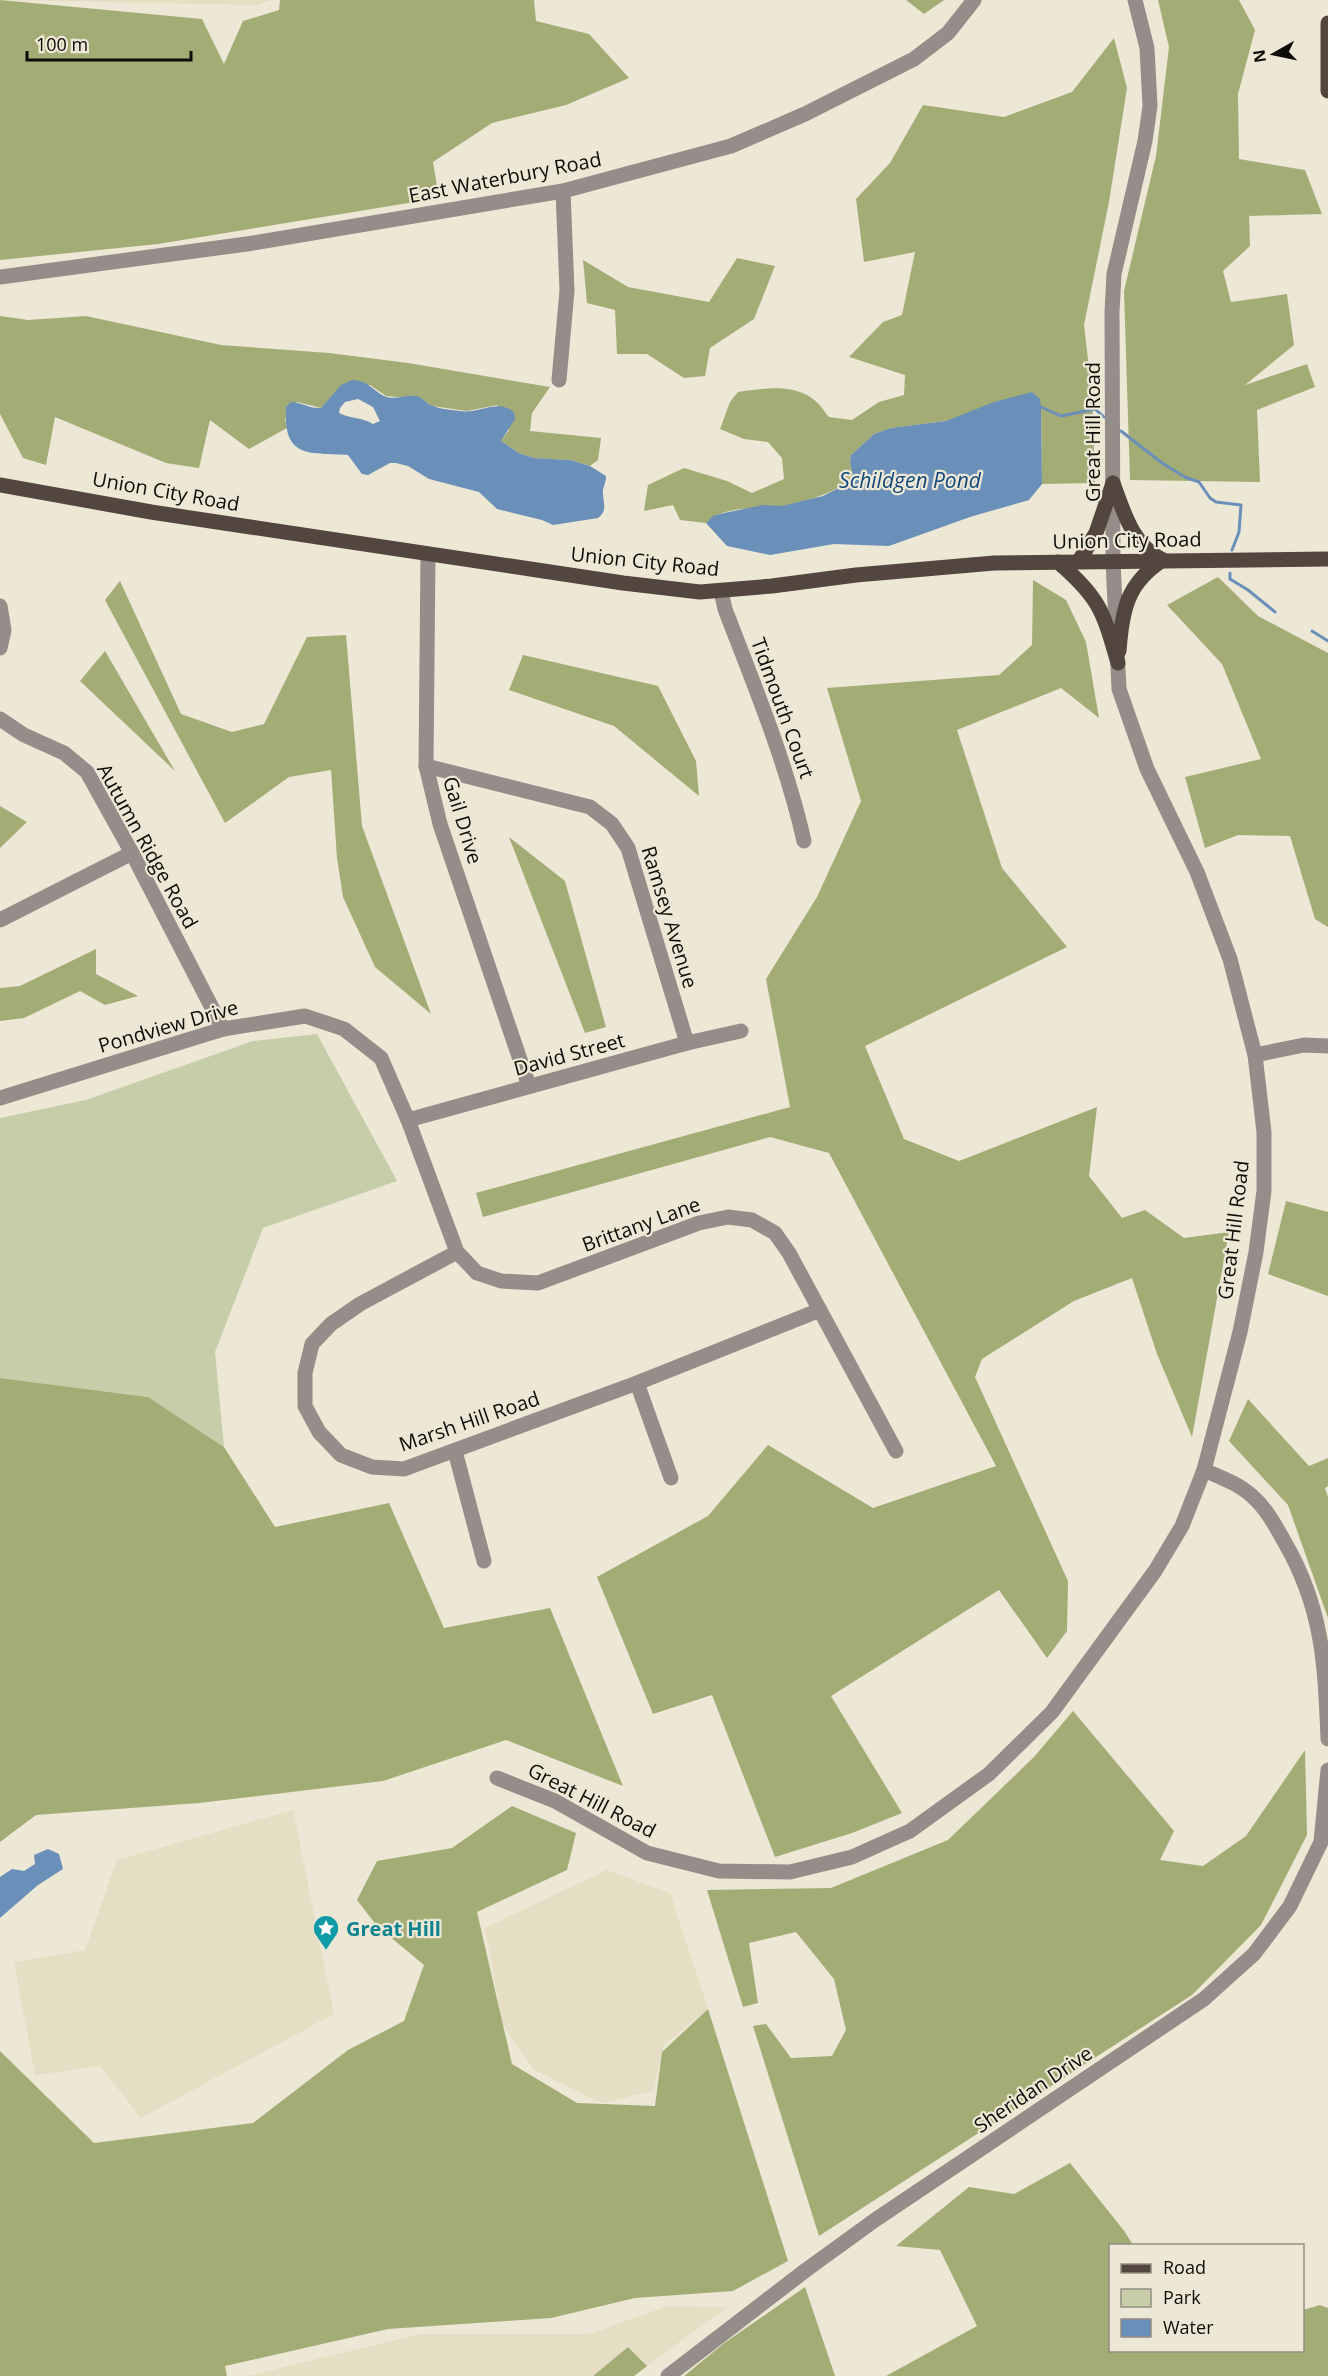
<svg xmlns="http://www.w3.org/2000/svg" width="1328" height="2376" font-family="'Open Sans',sans-serif">
  <rect width="100%" height="100%" fill="#ede7d5"/>
  <!-- built -->
  <g fill="#e5ddc4">
    <path d="M5,0H273L256,5Z"/>
    <path d="M293,1810L334,2014L141,2118L100,2066L35,2075L14,1962L85,1950L117,1860Z"/>
    <path d="M607,1870L670,1893L708,2009L664,2045L653,2091L602,2103L534,2070L503,2025L485,1928Z"/>
    <path d="M668,2306L727,2307L647,2366L628,2347L593,2376H247L421,2334H589Z"/>
  </g>
  <!-- green -->
  <path fill="#c7cda8" d="M317,1034L397,1181L263,1228L215,1352L224,1447L148,1397L0,1378V1118L86,1100L253,1041Z"/>
  <!-- forest -->
  <g fill="#a4ac76">
    <path d="M0,0L202,19L224,64L243,21L279,10L280,0H534L536,21L589,34L629,78L566,105L492,123L433,162L439,198L158,244L0,260Z"/>
    <path d="M906,0H944L924,14Z"/>
    <path d="M1158,0H1239L1255,30L1238,94L1239,159L1305,170L1322,214L1249,216L1250,246L1223,271L1231,302L1287,294L1294,345L1245,385L1307,364L1315,387L1257,410L1260,482L1130,480L1124,291L1156,156L1169,47Z"/>
    <path d="M1114,38L1127,88L1109,202L1084,325L1092,394L1095,483L1042,484L1041,407L963,416L946,421L891,428L874,434L851,455L850,462L854,480C831,492 809,502 783,506C758,510 726,504 706,523L680,520L673,505L644,511L648,485L684,468L727,481L752,493L784,479L782,458L768,442L744,439L720,429L730,402L738,392C761,389 792,383 813,399C819,403 824,411 829,417L852,420L879,402L904,395L905,375L849,357L883,322L902,315L915,252L864,262L856,199L890,163L923,105L1004,117L1072,92Z"/>
    <path d="M737,258L775,266L754,319L710,348L705,376L684,378L647,354H617L615,310L587,303L583,260L628,287L709,302Z"/>
    <path d="M0,316L28,320L86,316L221,345L329,353L408,363L550,387L532,413L530,431L601,438L598,460L590,466L570,460L534,458L519,453L501,441L509,430L497,405L467,411L432,406L421,399L386,396L370,385L341,386L321,408L297,402L285,419L287,428L249,449L210,420L199,468L166,463L55,417L46,465L23,458L0,414Z"/>
    <path d="M1218,577L1258,616L1328,653V927L1315,919L1290,836L1238,835L1205,848L1185,777L1261,759L1222,664L1167,605Z"/>
    <path d="M1033,580L1066,600L1086,642L1099,718L1061,688L957,730L1002,868L1067,947L865,1046L904,1139L959,1161L1097,1107L1089,1176L1122,1218L1145,1210L1184,1238L1229,1232L1192,1437L1157,1354L1132,1278L1074,1301L982,1359L975,1377L1068,1581L1067,1631L1047,1658L999,1590L831,1696L902,1813L852,1833L775,1857L712,1695L653,1714L597,1577L708,1516L768,1445L873,1508L996,1466L829,1153L770,1137L483,1217L476,1193L790,1107L766,979L817,897L861,801L827,688L999,675L1032,645Z"/>
    <path d="M120,581L181,714L232,732L264,724L307,637L346,635L362,826L431,1014L375,967L343,897L337,858L331,770L289,777L225,823L105,600Z"/>
    <path d="M105,651L175,771L80,681Z"/>
    <path d="M523,655L658,686L696,761L699,796L614,726L509,690Z"/>
    <path d="M0,806L27,822L0,848Z"/>
    <path d="M509,837L565,881L606,1027L585,1033Z"/>
    <path d="M96,949V974L138,996L105,1005L80,991L24,1018L0,1021V988L20,986Z"/>
    <path d="M1286,1201L1328,1212V1296L1268,1274Z"/>
    <path d="M0,1378L148,1397L224,1447L275,1527L389,1503L444,1628L550,1608L623,1786L506,1740L383,1781L199,1803L36,1815L0,1842Z"/>
    <path d="M1248,1399L1309,1466L1328,1458V1486L1325,1488L1328,1497V1618L1288,1505L1229,1441Z"/>
    <path d="M1073,1711L1174,1831L1160,1860L1203,1866L1246,1836L1305,1750L1307,1835L1261,1925L1192,1995L819,2236L753,2026L766,2024L791,2058L832,2056L846,2030L834,1979L796,1932L749,1943L758,2003L743,2007L707,1890L831,1888L948,1840L1034,1757Z"/>
    <path d="M512,1806L576,1833L567,1870L477,1912L512,2064L577,2103L655,2106L662,2052L708,2009L788,2261L733,2291L635,2298L551,2318L388,2329L225,2366L227,2376H0V2051L94,2143L253,2123L348,2050L404,2021L424,1965L377,1926L357,1900L377,1861L452,1848Z"/>
    <path d="M1070,2163L1125,2232L1133,2245L1110,2246V2350H1302L1303,2310L1320,2305L1328,2308V2376H886L977,2326L940,2250L896,2246L969,2187L1014,2194Z"/>
    <path d="M805,2287L835,2376H684L723,2344Z"/>
    <path d="M628,2347L647,2366L634,2376H593Z"/>
  </g>
  <!-- water -->
  <g fill="#6a8fb8" fill-rule="evenodd">
    <path d="M352,380C366,379 373,390 384,396C395,401 406,394 417,396C423,398 427,404 433,406C440,409 452,410 460,411C480,414 497,398 514,412L515,419L501,441L519,453L534,458L570,460L590,466L606,476C606,482 604,485 603,490C602,502 609,510 598,518L553,525L542,520L497,509L479,492L429,479L408,466L396,463H390L368,475L362,474L348,455C307,453 283,458 286,407L291,402C301,402 310,409 321,408L341,385ZM358,399L373,407L380,421L373,424C362,417 351,419 339,413L340,408L345,402Z"/>
    <path d="M1032,392L1040,399L1041,407L1042,484L1029,500L970,517L889,546L834,544L770,555L727,546L706,523L713,516L724,513L763,505L782,506L823,496L854,480L850,462L851,455L874,434L891,428L946,421L994,402Z"/>
    <path d="M48,1849L59,1854L63,1869L38,1885L0,1918V1877L12,1869L24,1871L35,1864L34,1855Z"/>
  </g>
  <g fill="none" stroke-linecap="round" stroke-linejoin="round">
    <!-- stream -->
    <g stroke="#6a8fb8" stroke-width="3">
      <path d="M1041,407L1061,416L1095,409L1104,417"/>
      <path d="M1121,431L1162,463L1185,477L1199,482L1210,498L1216,502L1241,505L1239,532L1232,550"/>
      <path d="M1230,573V579L1248,590L1275,612"/>
      <path d="M1312,631L1328,641"/>
    </g>
    <!-- minor -->
    <g stroke="#958d89" stroke-width="15">
      <path d="M0,277L247,244L563,191L731,146L805,114L914,59L948,33L974,0"/>
      <path d="M559,380L567,291L563,191"/>
      <path d="M428,554L426,766L440,824L529,1086"/>
      <path d="M721,591L725,609C754,685 786,761 804,841"/>
      <path d="M0,606L4,630L0,648"/>
      <path d="M0,719L24,735L64,753L87,772L132,853L223,1029"/>
      <path d="M426,766L590,807L612,824L628,848L687,1043"/>
      <path d="M0,920L132,853"/>
      <path d="M1255,1055L1304,1045L1328,1046"/>
      <path d="M0,1098L223,1029L305,1016L344,1029L381,1058L408,1120L457,1252L477,1273L501,1281L538,1283L699,1223L728,1217L752,1220L775,1233L789,1253L896,1451"/>
      <path d="M408,1120L687,1043L741,1031"/>
      <path d="M457,1252L360,1304L331,1324L312,1344L305,1373V1406L319,1432L341,1455L372,1467L404,1469L637,1383L820,1310"/>
      <path d="M637,1383L671,1478"/>
      <path d="M455,1451L484,1561"/>
      <path d="M1204,1470C1220,1477 1239,1484 1252,1496C1266,1508 1275,1525 1284,1541C1323,1608 1325,1664 1328,1739"/>
      <path d="M497,1778L555,1801L647,1853L719,1871L790,1872L852,1857L910,1831L989,1774L1052,1712L1155,1571L1182,1526L1204,1470L1240,1332L1256,1252L1264,1191V1132L1255,1055L1230,959L1197,872L1147,769L1119,689L1113,561L1112,312L1114,274L1145,141L1150,106L1147,48L1135,0"/>
      <path d="M668,2376L806,2270L875,2220L1204,1999L1254,1954L1290,1906L1321,1842L1328,1770"/>
    </g>
    <!-- major -->
    <g stroke="#53463f" stroke-width="15">
      <path d="M1328,23V91"/>
      <path d="M1113,483C1124,513 1133,546 1163,560"/>
      <path d="M0,485L151,512L623,583L700,592L772,586L856,575L994,563L1328,559"/>
      <path d="M1079,561L1096,533L1113,483"/>
      <path d="M1058,562C1100,598 1103,611 1118,663"/>
      <path d="M1119,651C1122,610 1127,583 1163,560"/>
    </g>
  </g>
  <!-- icons -->
  <defs>
    <g id="sight-pin" transform="scale(1.35)"><path d="M0 17L-7.5 6A9.5 9.5 0 1 1 7.5 6Z" fill="#0f9aa8" stroke="#ede7d5"/><path d="M0-6L1.8-2.2L6-1.7L2.9 1.2L3.7 5.4L0 3.3L-3.7 5.4L-2.9 1.2L-6-1.7L-1.8-2.2Z" fill="#fff"/></g>
  </defs>
  <g fill-rule="evenodd">
    <use href="#sight-pin" x="326" y="1928"/>
  </g>
  <g text-anchor="middle" dominant-baseline="central" stroke-width="4.5" stroke-linejoin="round" paint-order="stroke">
    <!-- street labels -->
    <g font-size="20" fill="#0e0c06" stroke="#ede7d5">
      <text transform="translate(505 177) rotate(-11)">East Waterbury Road</text>
      <text transform="translate(1092 432) rotate(-90)">Great Hill Road</text>
      <text transform="translate(166 491) rotate(10)">Union City Road</text>
      <text transform="translate(1127 540) rotate(-1)">Union City Road</text>
      <text transform="translate(645 561) rotate(6)">Union City Road</text>
      <text transform="translate(783 708) rotate(70)">Tidmouth Court</text>
      <text transform="translate(463 820) rotate(73)">Gail Drive</text>
      <text transform="translate(148 846) rotate(61)">Autumn Ridge Road</text>
      <text transform="translate(670 917) rotate(73)">Ramsey Avenue</text>
      <text transform="translate(168 1026) rotate(-16)">Pondview Drive</text>
      <text transform="translate(569 1054) rotate(-15)">David Street</text>
      <text transform="translate(641 1224) rotate(-20)">Brittany Lane</text>
      <text transform="translate(1233 1230) rotate(-83)">Great Hill Road</text>
      <text transform="translate(469 1421) rotate(-19)">Marsh Hill Road</text>
      <text transform="translate(592 1800) rotate(27)">Great Hill Road</text>
      <text transform="translate(1033 2089) rotate(-34)">Sheridan Drive</text>
    </g>
    <!-- culture labels -->
    <g font-size="20" font-weight="bold" fill="#0d838f" stroke="#ede7d5" text-anchor="start">
      <text x="346" y="1928">Great Hill</text>
    </g>
    <!-- water labels -->
    <g font-size="21" font-style="italic" fill="#10487c" stroke="#ede7d5">
      <text x="910" y="480">Schildgen Pond</text>
    </g>
  </g>
  <!-- legend -->
  <rect x="1109" y="2244" width="195" height="108" fill="#ede7d5" stroke="#948f82" stroke-width="1.5"/>
  <rect x="1121" y="2264" width="30" height="9" fill="#53463f" stroke="#948f82" stroke-width="1.5"/>
  <text x="1163" y="2274" font-size="18" fill="#0e0c06">Road</text>
  <rect x="1121" y="2289" width="30" height="18" fill="#c7cda8" stroke="#948f82" stroke-width="1.5"/>
  <text x="1163" y="2304" font-size="18" fill="#0e0c06">Park</text>
  <rect x="1121" y="2319" width="30" height="18" fill="#6a8fb8" stroke="#948f82" stroke-width="1.5"/>
  <text x="1163" y="2334" font-size="18" fill="#0e0c06">Water</text>
  <!-- north arrow -->
  <g transform="translate(1274 54) rotate(261)" stroke="#ede7d5" stroke-width="4.5" paint-order="stroke">
  <path d="M0-4.5L10 22L0 15L-10 22Z" fill="#0e0c06"/>
  <text y="-9" font-size="16" font-weight="bold" text-anchor="middle" fill="#0e0c06">N</text>
  </g>
  <!-- scale -->
  <path d="M27 51v9h164v-9" fill="none" stroke="#0e0c06" stroke-width="3"/>
  <text x="36" y="51" font-size="18" fill="#0e0c06" stroke="#ede7d5" stroke-width="4.5" paint-order="stroke">100 m</text>
</svg>
